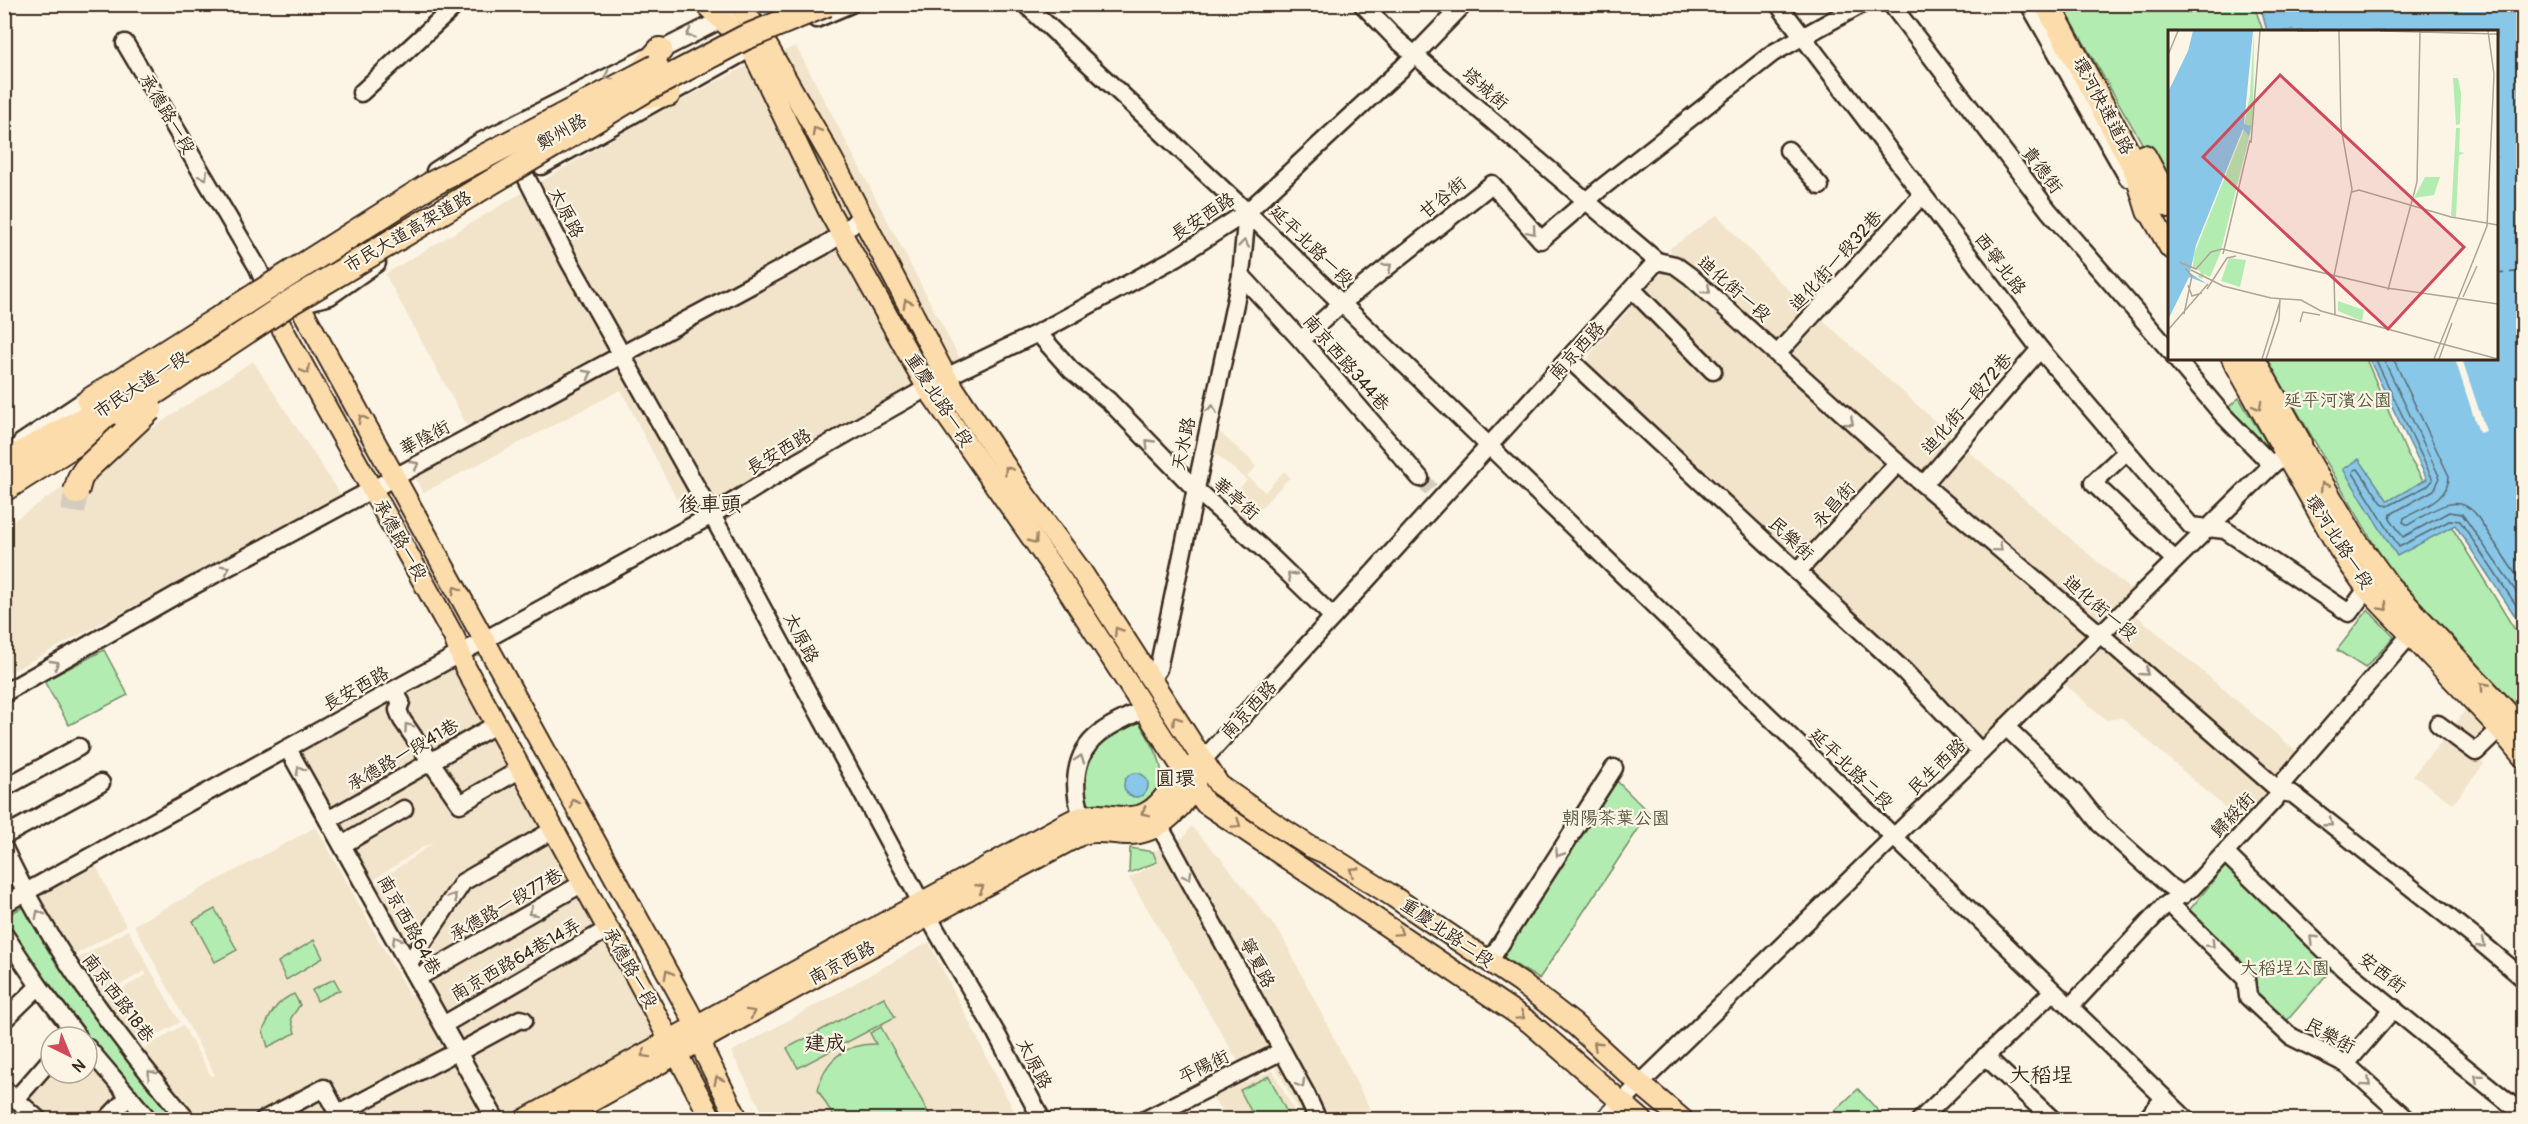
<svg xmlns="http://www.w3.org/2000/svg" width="2528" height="1124" font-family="Pangolin,'LXGW WenKai TC',sans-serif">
  <rect width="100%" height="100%" fill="#fcf5e5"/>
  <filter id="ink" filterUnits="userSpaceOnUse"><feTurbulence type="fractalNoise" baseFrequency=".0167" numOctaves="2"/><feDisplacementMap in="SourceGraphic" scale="12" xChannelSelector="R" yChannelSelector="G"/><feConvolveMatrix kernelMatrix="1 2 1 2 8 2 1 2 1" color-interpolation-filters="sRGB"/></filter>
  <g filter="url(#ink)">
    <!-- built -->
    <g fill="#f1e4cb">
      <path d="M796,46L962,363L688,522L621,390L423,493L412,472L474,438L385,274L636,125L748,65Z"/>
      <path d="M1717,215L1778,280L1965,448L2133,592L2122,603L2302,756L2273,793L2244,824L2122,718L2106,720L2052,673L1984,741L1958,713L1588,362L1590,354L1674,258L1669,249Z"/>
      <path d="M253,361L341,495L5,675V526Z"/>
      <path d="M1218,431L1251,460L1256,467L1247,476L1265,492L1284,471L1290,477L1245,525L1224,505L1247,480L1213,452Z"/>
      <path d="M461,661L496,724L433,757L400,697Z"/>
      <path d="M396,697L428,760L329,818L294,753Z"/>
      <path d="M2465,710L2486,730L2474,746L2451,730Z"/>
      <path d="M489,731L553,827L470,876L405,957L367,890L433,843L425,846L366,885L331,822Z"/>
      <path d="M2447,735L2484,764L2453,804L2413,775Z"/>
      <path d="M1191,826L1224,862L1282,936L1375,1119H1303L1265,1047L1238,1061L1129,878L1158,863L1154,851L1184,837Z"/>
      <path d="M316,827L410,996L421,990L456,1053L344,1107L325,1085L251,1119H190L138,1052L183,1025L211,1076L215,1075L134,925Z"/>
      <path d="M555,832L582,881L417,976L410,960L474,878Z"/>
      <path d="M94,862L126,926L68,959L34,895Z"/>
      <path d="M585,885L665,1029L502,1119L419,980Z"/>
      <path d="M128,930L180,1022L135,1048L98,1003L146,975L145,971L95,999L70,963Z"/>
      <path d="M929,942L1018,1119H766L731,1052Z"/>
      <path d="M87,1053L126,1098L106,1119L40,1120L18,1098L51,1062V1073H87Z"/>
      <path d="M454,1056L485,1119L345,1120Z"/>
      <path d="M1273,1070L1298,1119H1231L1211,1098Z"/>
      <path d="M323,1091L337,1120H269Z"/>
    </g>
    <!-- green -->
    <g fill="#b2ecb0" stroke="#768b67" stroke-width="1.5">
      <path d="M2062,5H2254L2263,31L2170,32L2169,190Z"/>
      <path d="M2267,359H2366L2407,454L2523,643V728L2407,601Z"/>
      <path d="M2239,398L2271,450L2265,455L2225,410Z"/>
      <path d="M2368,610L2394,637L2365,668L2337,650Z"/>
      <path d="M104,650L128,695L69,725L44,681Z"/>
      <path d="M1137,719C1150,742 1174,769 1153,794C1148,800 1142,806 1134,808C1120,811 1100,805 1084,806L1080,781L1090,749Z"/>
      <path d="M1615,779L1649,813L1539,979L1498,954Z"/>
      <path d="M1130,848L1153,852L1157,862L1129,873Z"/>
      <path d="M2227,864L2335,965L2286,1022L2251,989L2187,913Z"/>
      <path d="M29,904L182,1119H153L46,986L5,925L4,917Z"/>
      <path d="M215,909L237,950L215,962L193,921Z"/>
      <path d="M314,940L323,958L286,980L278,962Z"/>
      <path d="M334,979L340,990L317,1001L312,990Z"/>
      <path d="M294,994L300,1005L291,1018L295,1033L268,1047L263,1031C270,1015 276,1001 294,994Z"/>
      <path d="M884,997L895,1017L798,1068L787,1048Z"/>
      <path d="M881,1027L932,1119H835L818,1090C824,1060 846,1043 876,1044L870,1033Z"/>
      <path d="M1269,1076L1290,1119H1255L1240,1090Z"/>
      <path d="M1858,1089L1886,1119H1826Z"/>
    </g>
    <!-- water -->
    <g fill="#88c7e8" stroke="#698897" stroke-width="1.5">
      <path d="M2260,5H2523V628L2455,525L2397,556L2343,469L2359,459L2388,501L2427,479L2369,359L2496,358V32L2267,31Z"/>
      <circle cx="1136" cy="785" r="12"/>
    </g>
    <!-- pier -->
    <path fill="#fcf5e5" d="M2455,359H2462L2486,431L2479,433Z"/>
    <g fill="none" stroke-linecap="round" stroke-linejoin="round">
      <!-- shore -->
      <g stroke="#5a696f" stroke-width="1.5">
        <path d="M2375,358L2433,480L2429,485L2388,506L2382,503L2358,469L2354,470L2353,473L2399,547L2451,520L2460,521L2524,617"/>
        <path d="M2383,358L2440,478L2434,490L2391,514L2390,518L2403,537L2449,512L2462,514L2524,603"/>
        <path d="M2393,358L2449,476C2449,500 2422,508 2404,518L2403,522L2408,525C2428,514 2455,490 2475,513L2524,587"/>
      </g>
      <!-- ferry -->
      <path stroke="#52595b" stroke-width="1.5" stroke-dasharray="8 6" stroke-linecap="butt" d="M2496,274L2524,271"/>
      <!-- minor-tunnel -->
      <path stroke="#d5ccbd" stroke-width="16" stroke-dasharray="16 8" stroke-linecap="butt" d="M1420,478L1436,495"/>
      <!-- highway-tunnel -->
      <path stroke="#d5ccbd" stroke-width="24" stroke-dasharray="24 12" stroke-linecap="butt" d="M73,512L76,492"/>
      <!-- minor casing -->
      <g stroke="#3b2a1e" stroke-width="21">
        <g id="minor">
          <path d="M1025,4L1247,212L2187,1120"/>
          <path d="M1778,4L2040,349L2191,526L2225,530L2349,613L2367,589"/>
          <path d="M1891,4L2049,211L2170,351"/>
          <path d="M2029,4L2128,178"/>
          <path d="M816,19L851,4"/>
          <path d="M125,43L258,268L265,284"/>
          <path d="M361,93L457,4"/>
          <path d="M1788,150L1820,186"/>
          <path d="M541,166L762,42"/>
          <path d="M435,171L480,142L752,4"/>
          <path d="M525,175L569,261L712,515L936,930L995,1031L1042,1120"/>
          <path d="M1657,261L1675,265L1690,276L1898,463L2100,634L2281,792L2293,794L2479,941L2524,979"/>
          <path d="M1241,275L1301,340L1420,478"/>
          <path d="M1633,290L1713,371"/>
          <path d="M300,304L330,296L377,263"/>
          <path d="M1038,333L1071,370L1109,401L1195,489L1262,548L1333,617"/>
          <path d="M1301,340L1342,303L1492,184L1541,240L1600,189L1773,53L1862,4"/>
          <path d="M1778,353L1922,195"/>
          <path d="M2175,358L2223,415L2272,465"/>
          <path d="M1569,359L1904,671L1981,752"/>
          <path d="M21,443L97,392"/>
          <path d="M2126,452L2093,483L2175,560"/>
          <path d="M1924,484L2040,349"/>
          <path d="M1797,572L1898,463"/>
          <path d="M1150,680L1158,669L1241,275L1247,212"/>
          <path d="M394,691L401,702L398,710L402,720L460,804L521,769"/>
          <path d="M4,693L178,594L822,247L842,234L862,215"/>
          <path d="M2438,724L2476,752L2500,729"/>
          <path d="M2006,727L2077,795L2100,824L2168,885L2183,895"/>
          <path d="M288,749L496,1120"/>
          <path d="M1202,761L1657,261L1396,39L1362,4"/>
          <path d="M4,788L79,747"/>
          <path d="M1082,816C1072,788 1073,754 1099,734C1112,723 1130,717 1145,708"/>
          <path d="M328,820L497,724"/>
          <path d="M1159,825L1306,1094L1318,1120"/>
          <path d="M4,836L101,783"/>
          <path d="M342,845L404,809"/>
          <path d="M4,848C50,949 116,1035 187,1120"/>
          <path d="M2225,853L2343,968L2524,1115"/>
          <path d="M2169,903L2246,979L2248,997L2290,1036L2346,1064L2408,1120"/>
          <path d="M4,904L712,515L797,462L946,377L1038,333L1177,257L1247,212L1402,68L1464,4"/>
          <path d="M4,934L39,986L78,1037"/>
          <path d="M1489,962L1614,768"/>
          <path d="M409,963L463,882L553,830"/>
          <path d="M417,978L583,883"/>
          <path d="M2070,1007L2164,906L2192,888L2276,798L2285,780L2410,635"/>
          <path d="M4,1020L39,986"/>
          <path d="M443,1025L608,929"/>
          <path d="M87,1047L149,1120"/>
          <path d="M459,1052L520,1019L524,1020"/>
          <path d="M1985,1056L2053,1120"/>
          <path d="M2346,1064L2394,1008"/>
          <path d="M4,1089L39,1120"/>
          <path d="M16,1099L51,1059"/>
          <path d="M338,1114L458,1051"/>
          <path d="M106,1120L129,1096"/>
          <path d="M263,1120L324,1088L341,1120"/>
          <path d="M1145,1120L1282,1051"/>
          <path d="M1603,1120L1981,752L2272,465L2296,445"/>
          <path d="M1920,1120L2053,991"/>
          <path d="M2146,1120L2164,1098"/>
        </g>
      </g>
      <!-- major casing -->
      <g stroke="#3b2a1e" stroke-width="24">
        <g id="major">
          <path d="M705,4L751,48L829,211L928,389L1060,578L1205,803L1529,1022L1642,1120"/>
          <path d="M735,4L755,25L832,159L946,377L1022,491L1081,571L1219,785L1275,824L1309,846L1325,853L1394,897L1521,983L1575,1025L1626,1072L1683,1120"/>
          <path d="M2149,211L2170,248"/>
          <path d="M287,287L299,304L688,1010L696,1026L706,1056L738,1120"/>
          <path d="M270,299L277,319L454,637L465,667L608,929L617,941L712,1120"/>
          <path d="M2232,358L2339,549L2367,589L2500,729L2524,758"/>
          <path d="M2299,443L2357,541L2389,585L2524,730"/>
          <path d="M524,1120L1065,824C1076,818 1087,814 1100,815C1116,815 1131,821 1146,813C1168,802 1173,775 1194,765"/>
          <path d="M558,1120L822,973L1082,834C1098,829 1112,834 1128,834C1161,834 1188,804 1198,775"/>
        </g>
      </g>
      <!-- highway casing -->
      <g stroke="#3b2a1e" stroke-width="28">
        <g id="highway">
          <path d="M2047,4L2128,154L2137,172L2149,211"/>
          <path d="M634,80L660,50"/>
          <path d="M631,97L668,94"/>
          <path d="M2144,157L2170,205"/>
          <path d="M2252,358L2299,443"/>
          <path d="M4,463L103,409"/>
          <path d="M4,489L122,414"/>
        </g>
      </g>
      <!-- minor -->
      <use href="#minor" stroke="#fcf5e5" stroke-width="16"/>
      <!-- major -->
      <use href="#major" stroke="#fddcac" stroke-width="20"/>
      <!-- highway -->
      <use href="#highway" stroke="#fddcac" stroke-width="24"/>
      <!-- highway-bridge casing -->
      <g stroke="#3b2a1e" stroke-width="28" stroke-linecap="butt">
        <g id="highway-bridge">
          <path d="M89,401L430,185L656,67"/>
          <path d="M122,414L291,302L647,89L744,38L827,4"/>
          <path d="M76,492L80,478L86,469L150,409"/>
        </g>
      </g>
      <!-- highway-bridge -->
      <use href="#highway-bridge" stroke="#fddcac" stroke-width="24"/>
    </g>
    <!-- one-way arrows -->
    <defs><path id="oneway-chevron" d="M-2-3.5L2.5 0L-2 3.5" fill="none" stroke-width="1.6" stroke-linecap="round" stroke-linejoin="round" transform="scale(1.5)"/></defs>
    <g stroke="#9c9082">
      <use href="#oneway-chevron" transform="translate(690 34) rotate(153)"/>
      <use href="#oneway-chevron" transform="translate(608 76) rotate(153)"/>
      <use href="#oneway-chevron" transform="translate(204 176) rotate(59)"/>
      <use href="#oneway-chevron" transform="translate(1532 231) rotate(49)"/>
      <use href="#oneway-chevron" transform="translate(1244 244) rotate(-84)"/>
      <use href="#oneway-chevron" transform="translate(1388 267) rotate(-39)"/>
      <use href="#oneway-chevron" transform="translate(1707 290) rotate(41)"/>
      <use href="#oneway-chevron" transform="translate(588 374) rotate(-28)"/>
      <use href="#oneway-chevron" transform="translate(1212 409) rotate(-78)"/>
      <use href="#oneway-chevron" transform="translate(1850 422) rotate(41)"/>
      <use href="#oneway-chevron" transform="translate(1149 443) rotate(-134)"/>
      <use href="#oneway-chevron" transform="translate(415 465) rotate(-28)"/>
      <use href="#oneway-chevron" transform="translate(1999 548) rotate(40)"/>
      <use href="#oneway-chevron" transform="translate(226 569) rotate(-28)"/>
      <use href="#oneway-chevron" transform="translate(1291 576) rotate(-136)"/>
      <use href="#oneway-chevron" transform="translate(55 664) rotate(-30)"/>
      <use href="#oneway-chevron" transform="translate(2145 672) rotate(41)"/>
      <use href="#oneway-chevron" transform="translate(408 727) rotate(-125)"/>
      <use href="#oneway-chevron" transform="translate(1080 759) rotate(-72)"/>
      <use href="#oneway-chevron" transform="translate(300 770) rotate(-119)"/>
      <use href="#oneway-chevron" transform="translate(2329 823) rotate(38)"/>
      <use href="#oneway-chevron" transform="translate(1559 853) rotate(123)"/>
      <use href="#oneway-chevron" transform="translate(1188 876) rotate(61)"/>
      <use href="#oneway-chevron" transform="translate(453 897) rotate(-56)"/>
      <use href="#oneway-chevron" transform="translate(532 912) rotate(150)"/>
      <use href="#oneway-chevron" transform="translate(39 914) rotate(-117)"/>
      <use href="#oneway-chevron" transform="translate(2313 939) rotate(-136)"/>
      <use href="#oneway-chevron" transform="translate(396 940) rotate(-119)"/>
      <use href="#oneway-chevron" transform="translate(2211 944) rotate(45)"/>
      <use href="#oneway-chevron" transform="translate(2482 944) rotate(40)"/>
      <use href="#oneway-chevron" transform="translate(151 1074) rotate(-128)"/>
      <use href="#oneway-chevron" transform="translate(2478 1078) rotate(-140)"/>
      <use href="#oneway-chevron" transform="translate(2367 1083) rotate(42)"/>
      <use href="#oneway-chevron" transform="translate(1301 1084) rotate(60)"/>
    </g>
    <g stroke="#9c8365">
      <use href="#oneway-chevron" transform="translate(816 131) rotate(-120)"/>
      <use href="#oneway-chevron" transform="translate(907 303) rotate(-117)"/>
      <use href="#oneway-chevron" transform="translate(306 370) rotate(60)"/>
      <use href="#oneway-chevron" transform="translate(2258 406) rotate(61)"/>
      <use href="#oneway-chevron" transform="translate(362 419) rotate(-119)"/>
      <use href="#oneway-chevron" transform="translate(1008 470) rotate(-124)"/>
      <use href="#oneway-chevron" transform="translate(2324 486) rotate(-121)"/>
      <use href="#oneway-chevron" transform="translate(1034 540) rotate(55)"/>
      <use href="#oneway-chevron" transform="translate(456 590) rotate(-120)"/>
      <use href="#oneway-chevron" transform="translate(2384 607) rotate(47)"/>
      <use href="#oneway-chevron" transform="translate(1118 631) rotate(-122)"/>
      <use href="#oneway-chevron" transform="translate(2484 686) rotate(-132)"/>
      <use href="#oneway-chevron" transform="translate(1176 720) rotate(-123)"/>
      <use href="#oneway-chevron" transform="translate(574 803) rotate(-119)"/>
      <use href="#oneway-chevron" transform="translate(1145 812) rotate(154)"/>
      <use href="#oneway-chevron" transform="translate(1237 824) rotate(34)"/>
      <use href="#oneway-chevron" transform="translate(1353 871) rotate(-147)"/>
      <use href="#oneway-chevron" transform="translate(980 888) rotate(-30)"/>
      <use href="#oneway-chevron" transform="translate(1399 932) rotate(35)"/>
      <use href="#oneway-chevron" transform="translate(668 974) rotate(-118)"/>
      <use href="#oneway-chevron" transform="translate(751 1013) rotate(-29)"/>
      <use href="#oneway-chevron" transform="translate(1521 1016) rotate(35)"/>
      <use href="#oneway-chevron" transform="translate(1597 1045) rotate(-137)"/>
      <use href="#oneway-chevron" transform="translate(645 1054) rotate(151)"/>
      <use href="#oneway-chevron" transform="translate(718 1080) rotate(-116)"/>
    </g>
  </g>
  <g text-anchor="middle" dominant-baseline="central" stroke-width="4.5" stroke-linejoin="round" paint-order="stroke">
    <!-- street labels -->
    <g font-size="18" fill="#3b2a1e" stroke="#fcf5e5">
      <text transform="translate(1485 89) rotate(41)">塔城街</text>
      <text transform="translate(2103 106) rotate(62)">環河快速道路</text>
      <text transform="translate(167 114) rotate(59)">承德路一段</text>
      <text transform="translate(562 132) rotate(-29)">鄭州路</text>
      <text transform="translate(2042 170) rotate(53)">貴德街</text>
      <text transform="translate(1443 198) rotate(-39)">甘谷街</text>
      <text transform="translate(566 213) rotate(63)">太原路</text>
      <text transform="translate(1203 217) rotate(-33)">長安西路</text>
      <text transform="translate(408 232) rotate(-30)">市民大道高架道路</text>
      <text transform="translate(1311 246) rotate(44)">延平北路一段</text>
      <text transform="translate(1836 261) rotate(-48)">迪化街一段32巷</text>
      <text transform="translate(2000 264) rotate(53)">西寧北路</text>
      <text transform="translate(1734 289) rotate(41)">迪化街一段</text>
      <text transform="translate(1577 351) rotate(-47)">南京西路</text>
      <text transform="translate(1346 363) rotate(49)">南京西路344巷</text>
      <text transform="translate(141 385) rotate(-33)">市民大道一段</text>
      <text transform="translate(939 400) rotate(57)">重慶北路一段</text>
      <text transform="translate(1967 404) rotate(-49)">迪化街一段72巷</text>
      <text transform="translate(425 438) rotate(-28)">華陰街</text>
      <text transform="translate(1184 444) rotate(-78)">天水路</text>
      <text transform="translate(779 452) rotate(-31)">長安西路</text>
      <text transform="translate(1236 499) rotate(41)">華亭街</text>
      <text transform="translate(1834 505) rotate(-48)">永昌街</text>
      <text transform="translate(1791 539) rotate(43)">民樂街</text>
      <text transform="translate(400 540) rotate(61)">承德路一段</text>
      <text transform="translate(2339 542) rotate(57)">環河北路一段</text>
      <text transform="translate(2100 608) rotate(40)">迪化街一段</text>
      <text transform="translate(801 638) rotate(62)">太原路</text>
      <text transform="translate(356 689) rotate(-29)">長安西路</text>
      <text transform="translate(1249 710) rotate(-47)">南京西路</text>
      <text transform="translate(403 755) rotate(-30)">承德路一段41巷</text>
      <text transform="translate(1937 767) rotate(-44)">民生西路</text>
      <text transform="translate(1851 769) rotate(44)">延平北路二段</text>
      <text transform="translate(2233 815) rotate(-47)">歸綏街</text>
      <text transform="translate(506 905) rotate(-30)">承德路一段77巷</text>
      <text transform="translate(409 925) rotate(61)">南京西路64巷</text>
      <text transform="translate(1447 933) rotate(34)">重慶北路二段</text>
      <text transform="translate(516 960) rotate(-30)">南京西路64巷14弄</text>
      <text transform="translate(842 963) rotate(-28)">南京西路</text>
      <text transform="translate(1257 963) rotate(62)">寧夏路</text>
      <text transform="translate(630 968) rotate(60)">承德路一段</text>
      <text transform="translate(2382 973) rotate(38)">安西街</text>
      <text transform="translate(118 998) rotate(53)">南京西路18巷</text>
      <text transform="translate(2330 1036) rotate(28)">民樂街</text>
      <text transform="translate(1034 1064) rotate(62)">太原路</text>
      <text transform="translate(1204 1067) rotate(-26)">平陽街</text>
    </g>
    <!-- park labels -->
    <g font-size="18" fill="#595a42" stroke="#fcf5e5">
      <text x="2338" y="400">延平河濱公園</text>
      <text x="1616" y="818">朝陽茶葉公園</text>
      <text x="2285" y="968">大稻埕公園</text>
    </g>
    <!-- neighbourhood labels -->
    <g font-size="20" fill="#3b2a1e" stroke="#fcf5e5">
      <text x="1175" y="778">圓環</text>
    </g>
    <!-- quarter labels -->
    <g font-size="21" fill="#3b2a1e" stroke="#fcf5e5">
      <text x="710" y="504">後車頭</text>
      <text x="825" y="1043">建成</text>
      <text x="2041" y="1075">大稻埕</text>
    </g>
  </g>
  <!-- overview -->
  <g transform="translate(2168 30)">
    <rect width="330" height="330" fill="#fcf5e5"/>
    <path d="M86,1L85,92L52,224L42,247L36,244L34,249L30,247L33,242L25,237L26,224L75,102L82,64ZM285,48H290L293,63L292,94L288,95ZM288,98H292L291,122L297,123L291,125L288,187L283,186ZM257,147H272L266,165L246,168ZM61,228L78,230L72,257L53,251ZM170,271L196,280L194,291L170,281Z" fill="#b2ecb0"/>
    <path d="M25,1H85L76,94L83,96L81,106L75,99L28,215L22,243L39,254L21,247L0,290V62L20,21Z" fill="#88c7e8"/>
    <path fill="none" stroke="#88c7e8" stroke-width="3" d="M61,1L48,89L51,104L63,111"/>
    <path fill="none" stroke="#afa495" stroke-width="1.5" d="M129,1H151M212,1L330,4M0,25L10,1M83,113L92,1M184,162L191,160L283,187L330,195M55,224L82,110M11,232L28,239L43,222L54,219L219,258L330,274M23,240L55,256L103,268L133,270L153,281L330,329M20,255L24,266L34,263M39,259L59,228L68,226M220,260L249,152L252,1M295,267L309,236M16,284L24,246L17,238M167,285L166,246L184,159L173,97L171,1M132,292L135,282L152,285M0,300L40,254M94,329L112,271M98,329L111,290L112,269M266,329L319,196L326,44L320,1M271,329L284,293"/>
    <path fill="#d1495b" fill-opacity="0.15" stroke="#d1495b" stroke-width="3" d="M112,45L296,217L220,299L35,127Z"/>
    <rect width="330" height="330" fill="none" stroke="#3b2a1e" stroke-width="3"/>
  </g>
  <!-- margin -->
  <rect width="2528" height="1124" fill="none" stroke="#fcf5e5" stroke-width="24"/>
  <rect x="12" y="12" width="2504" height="1100" fill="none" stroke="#3b2a1e" stroke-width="2" filter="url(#ink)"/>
  <!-- north arrow -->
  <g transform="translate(69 1055) rotate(137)"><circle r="28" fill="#fcf5e5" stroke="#afa495" stroke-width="1.5"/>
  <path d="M0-4.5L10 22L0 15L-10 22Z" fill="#d1495b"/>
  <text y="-9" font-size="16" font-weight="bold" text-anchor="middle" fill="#3b2a1e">N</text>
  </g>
</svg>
